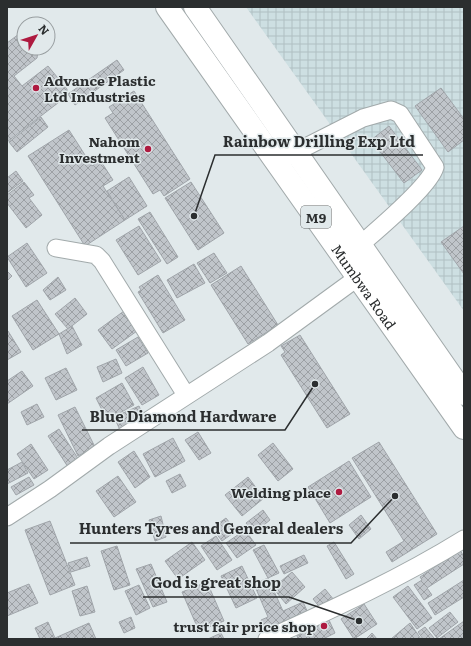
<svg xmlns="http://www.w3.org/2000/svg" width="471" height="646" font-family="Literata,serif">
  <defs>
    <pattern id="industrial-grid" width="8" height="8" patternUnits="userSpaceOnUse"><rect width="8" height="8" fill="#cddfe2"/><path d="M0 4h8M4 0v8" fill="none" stroke="#b0c0c2"/></pattern>
    <pattern id="building-cross-hatch" width="8" height="8" patternUnits="userSpaceOnUse"><rect width="8" height="8" fill="#c0c5ca"/><path d="M0 0l8 8M0 8l8-8" fill="none" stroke="#9ca0a4"/></pattern>
  </defs>
  <rect width="100%" height="100%" fill="#e1e9eb"/>
  <!-- industrial -->
  <path fill="url(#industrial-grid)" d="M246,7H464V311Z"/>
  <!-- building -->
  <g fill="url(#building-cross-hatch)" stroke="#a0a5aa">
    <path d="M23,31L24,48H36L38,51L37,58L14,76L22,86L48,66L67,89V96L7,142V43Z"/>
    <path d="M117,60L124,70L75,105L68,94Z"/>
    <path d="M441,88L464,119V140L448,152L415,106Z"/>
    <path d="M134,91L190,179L164,196L160,190L153,194L105,118L113,113L109,107Z"/>
    <path d="M41,117L48,127L17,152L9,142Z"/>
    <path d="M389,126L422,170L404,183L371,140Z"/>
    <path d="M69,130L92,166L100,160L113,180L103,186L125,220L85,246L28,156Z"/>
    <path d="M16,171L23,181L7,193V178Z"/>
    <path d="M129,177L147,206L125,220L107,191Z"/>
    <path d="M24,182L34,195L29,198L42,215L26,228L7,203V195Z"/>
    <path d="M191,182L224,233L198,250L165,198Z"/>
    <path d="M150,212L178,257L167,264L138,219Z"/>
    <path d="M139,226L161,261L138,275L116,240Z"/>
    <path d="M464,226V274L441,242Z"/>
    <path d="M27,243L47,273L26,287L7,257Z"/>
    <path d="M214,253L227,273L210,283L197,263Z"/>
    <path d="M194,264L205,283L177,298L167,280Z"/>
    <path d="M241,266L278,325L248,344L211,285Z"/>
    <path d="M7,271L12,276L7,281Z"/>
    <path d="M158,275L185,320L163,333L138,292L141,290L139,287Z"/>
    <path d="M58,277L66,290L50,300L43,290Z"/>
    <path d="M75,298L87,314L68,329L55,314Z"/>
    <path d="M37,300L59,334L33,350L12,316Z"/>
    <path d="M124,311L137,331L112,349L98,330Z"/>
    <path d="M72,326L82,345L67,354L59,334Z"/>
    <path d="M8,331L21,352L7,360V332Z"/>
    <path d="M300,335L350,414L327,428L281,355L285,352L281,346Z"/>
    <path d="M138,337L148,353L126,366L116,350Z"/>
    <path d="M116,359L122,373L103,382L97,367Z"/>
    <path d="M143,367L159,395L142,405L125,378Z"/>
    <path d="M66,368L77,390L56,400L45,378Z"/>
    <path d="M22,371L33,386L7,404V381Z"/>
    <path d="M122,383L134,405L107,420L96,398Z"/>
    <path d="M37,404L44,417L27,425L21,412Z"/>
    <path d="M139,406L145,419L120,430L114,417Z"/>
    <path d="M75,407L95,447L78,456L58,415Z"/>
    <path d="M59,429L79,460L68,467L48,436Z"/>
    <path d="M198,432L211,453L199,460L185,440Z"/>
    <path d="M173,438L185,461L155,477L143,454Z"/>
    <path d="M379,442L437,534L392,562L386,552L404,541L352,458Z"/>
    <path d="M273,443L293,469L278,481L258,455Z"/>
    <path d="M31,444L48,470L34,479L17,454Z"/>
    <path d="M134,451L150,477L135,488L118,462Z"/>
    <path d="M349,461L371,497L330,523L308,487Z"/>
    <path d="M22,462L28,473L7,484V470Z"/>
    <path d="M180,474L186,486L172,493L166,481Z"/>
    <path d="M118,476L136,502L114,517L96,491Z"/>
    <path d="M29,477L34,485L16,495L11,487Z"/>
    <path d="M248,477L264,498L242,516L225,495Z"/>
    <path d="M263,510L270,520L254,533L246,523Z"/>
    <path d="M361,515L371,529L359,539L349,525Z"/>
    <path d="M161,516L166,537L155,541L149,520Z"/>
    <path d="M226,518L236,531L222,541L212,528Z"/>
    <path d="M50,521L75,585L50,595L25,530Z"/>
    <path d="M245,530L256,545L237,558L226,543Z"/>
    <path d="M216,536L232,560L217,570L201,546Z"/>
    <path d="M192,542L205,560L178,579L165,561Z"/>
    <path d="M334,542L354,574L346,579L327,546Z"/>
    <path d="M264,545L279,573L268,578L253,550Z"/>
    <path d="M117,546L130,585L114,590L101,551Z"/>
    <path d="M460,550L464,557V564L427,588L432,595L424,600L414,585L422,580L420,577Z"/>
    <path d="M304,555L308,563L284,574L280,566Z"/>
    <path d="M87,557L90,566L71,572L68,563Z"/>
    <path d="M151,564L167,602L153,607L136,569Z"/>
    <path d="M242,566L257,598L236,608L221,576Z"/>
    <path d="M292,572L305,587L286,604L273,588Z"/>
    <path d="M268,578L283,611L303,602L309,615L267,634L261,620L268,617L254,584Z"/>
    <path d="M464,580V597L435,615L428,603Z"/>
    <path d="M207,582L224,621L199,631L182,592Z"/>
    <path d="M29,584L38,603L7,616V593Z"/>
    <path d="M139,585L150,608L136,615L125,591Z"/>
    <path d="M87,586L95,612L80,616L72,591Z"/>
    <path d="M408,586L432,618L417,629L393,597Z"/>
    <path d="M325,589L334,600L322,610L313,599Z"/>
    <path d="M364,604L377,624L354,639L341,619Z"/>
    <path d="M450,612L458,622L437,638L429,628Z"/>
    <path d="M131,617L135,628L124,633L119,622Z"/>
    <path d="M329,620L335,633L323,639H298L297,636Z"/>
    <path d="M464,621V639H439Z"/>
    <path d="M48,622L55,638L89,623L96,639H40L35,628Z"/>
    <path d="M410,623L421,639H391Z"/>
    <path d="M425,627L434,638L433,639H423L418,632Z"/>
    <path d="M221,633L224,639H208Z"/>
    <path d="M372,633L377,639H366Z"/>
  </g>
  <g fill="none" stroke-linecap="round" stroke-linejoin="round">
    <!-- minor casing -->
    <g stroke="#a2aaab" stroke-width="19">
      <g id="minor">
        <path d="M286,157L363,118L391,110L400,114L435,167C430,186 377,230 360,245L351,252"/>
        <path d="M56,248L96,255L102,261L186,395"/>
        <path d="M7,517L50,489L109,446L268,343L368,270"/>
        <path d="M267,639C335,608 401,578 464,539"/>
      </g>
    </g>
    <!-- major casing -->
    <g stroke="#a2aaab" stroke-width="24">
      <g id="major">
        <path id="s1" d="M167,7L464,428"/>
        <path d="M195,7L464,394"/>
      </g>
    </g>
    <!-- minor -->
    <use href="#minor" stroke="#fff" stroke-width="17"/>
    <!-- major -->
    <use href="#major" stroke="#fff" stroke-width="22"/>
  </g>
  <!-- markers -->
  <g fill="#ae1a40" stroke="#e1e9eb" stroke-width="1.5">
    <circle cx="36" cy="88" r="4"/>
    <circle cx="148" cy="149" r="4"/>
    <circle cx="339" cy="492" r="4"/>
    <circle cx="324" cy="626" r="4"/>
  </g>
  <g text-anchor="middle" dominant-baseline="central" stroke-width="3" stroke-linejoin="round" paint-order="stroke">
    <!-- shield labels -->
    <rect fill="#e1e9eb" stroke="#626667" stroke-width="1" x="301" y="206" width="30" height="22" rx="3"/>
    <g font-size="13" font-weight="bold" fill="#2b2e2f">
      <text x="316" y="217">M9</text>
    </g>
    <!-- poi labels -->
    <g font-size="14" font-weight="bold" fill="#2b2e2f" stroke="#e1e9eb" text-anchor="end">
      <text x="44" y="80" text-anchor="start">Advance Plastic<tspan x="44" dy="16">Ltd Industries</tspan></text>
      <text x="140" y="141">Nahom<tspan x="140" dy="16">Investment</tspan></text>
      <text x="331" y="492">Welding place</text>
      <text x="316" y="626">trust fair price shop</text>
    </g>
    <!-- street labels -->
    <g font-size="14" fill="#2b2e2f" stroke="#e1e9eb">
      <text stroke="none"><textPath href="#s1" startOffset="342">Mumbwa Road</textPath></text>
    </g>
  </g>
  <!-- callouts -->
  <path fill="none" stroke="#2b2e2f" stroke-width="1.5" d="M194 216L215 155H423M315 384L285 430H82M395 496L351 543H70M359 621L289 597H143"/>
  <g fill="#2b2e2f" stroke="#e1e9eb" stroke-width="1.5">
    <circle cx="194" cy="216" r="4"/>
    <circle cx="315" cy="384" r="4"/>
    <circle cx="395" cy="496" r="4"/>
    <circle cx="359" cy="621" r="4"/>
  </g>
  <g font-size="15" text-anchor="middle" font-weight="bold" fill="#2b2e2f" stroke="#e1e9eb" stroke-width="3" stroke-linejoin="round" paint-order="stroke">
    <text x="319" y="147">Rainbow Drilling Exp Ltd</text>
    <text x="183" y="422">Blue Diamond Hardware</text>
    <text x="211" y="534">Hunters Tyres and General dealers</text>
    <text x="216" y="588">God is great shop</text>
  </g>
  <!-- border -->
  <rect width="471" height="646" fill="none" stroke="#2b2e2f" stroke-width="16"/>
  <!-- north arrow -->
  <g transform="translate(36 36) rotate(51)"><circle r="19" fill="#e1e9eb" stroke="#989ea0"/>
  <path d="M0-3L7 15L0 10L-7 15Z" fill="#ae1a40"/>
  <text y="-6" font-size="11" font-weight="bold" text-anchor="middle" fill="#2b2e2f">N</text>
  </g>
</svg>
